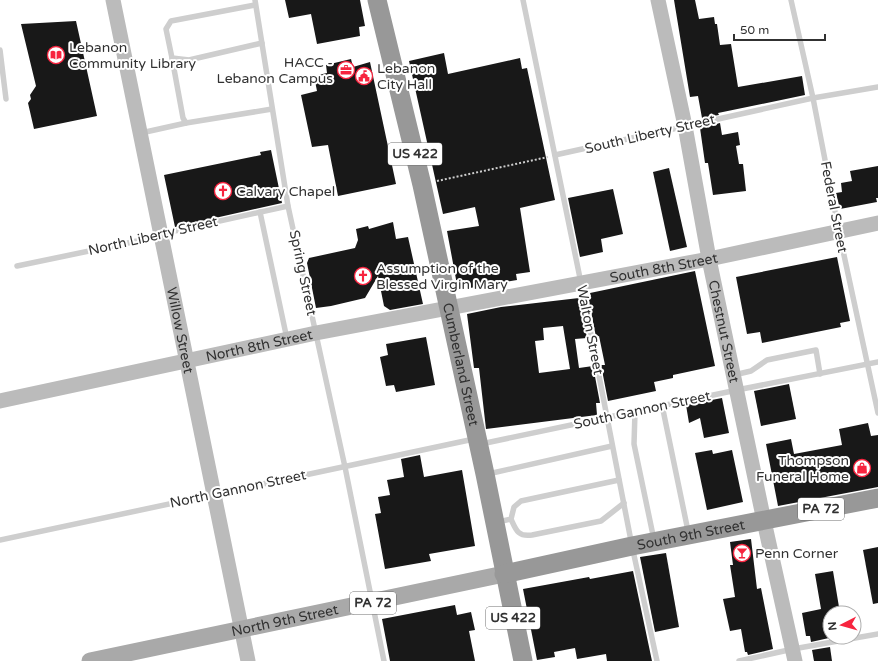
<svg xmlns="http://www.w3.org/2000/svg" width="878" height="661" font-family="'Varela Round',sans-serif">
  <rect width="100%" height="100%" fill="#fff"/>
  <!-- building -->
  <g fill="#181818" fill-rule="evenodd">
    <path d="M285,0H360L365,26L359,27L360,36L317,44L311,14L289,18Z"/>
    <path d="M674,0H695L699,19L714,17L715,24H717L720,45L731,44L738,87L802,76L805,95L718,113L719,115L702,118L698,96L690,97Z"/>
    <path d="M76,21L97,116L34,129L28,103L31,99L30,95L36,86L21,24Z"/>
    <path d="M444,53L448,74L520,58L522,69L527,68L555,200L520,208L530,272L516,274L517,280L458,290L447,231L479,226L475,207L443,214L409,61Z"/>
    <path d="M351,59L353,67L370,62L396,184L338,196L328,145L312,147L301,95L317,91L314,76L327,73L326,65Z"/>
    <path d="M720,123L722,135L738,132L740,145L736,146L739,164H743L746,191L713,195L708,163H705L700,128Z"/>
    <path d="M271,150L282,203L175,227L164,175L261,155L260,152Z"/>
    <path d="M878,166V198H876L877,202L840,209L836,193L842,192L841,183L852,181L850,171Z"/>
    <path d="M669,168L687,247L670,251L653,172Z"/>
    <path d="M613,189L623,234L601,239L603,252L580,257L568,198Z"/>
    <path d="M393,222L396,239L408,237L423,304L390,310L384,306L378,276L365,298L331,306L316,308L307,263L309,258L355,248L358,240L356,229L368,226L369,229Z"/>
    <path d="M837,257L850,321L840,323L841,327L762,343L760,332L747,334L736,277Z"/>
    <path d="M695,271L715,366L673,375V378L654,382L656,391L608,401L601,365H605L599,336L596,337L588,296H591L590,293Z"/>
    <path d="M579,298L587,338L575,339L579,368L593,366L600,403H596L597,415L486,429L479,368H474L467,314L501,307ZM563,326L570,369L539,373L535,341L544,340L543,328Z"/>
    <path d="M426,337L435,385L396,392L394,385L386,386L380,357L388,355L386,344Z"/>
    <path d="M789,384L796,419L761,426L754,391Z"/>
    <path d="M722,398L729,433L704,438L700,418L689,423L686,405Z"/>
    <path d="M868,423L871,436L878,435V487L778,506L766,444L791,439L794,454L842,445L839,429Z"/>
    <path d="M712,450L713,454L732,450L743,502L707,510L695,453Z"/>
    <path d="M420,455L424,477L462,470L475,546L429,554L431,561L385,569L375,514L381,513L378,497L390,495L387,480L404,477L401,459Z"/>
    <path d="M751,539L757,589L761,588L773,649L748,655L747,652H745L741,629L730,631L723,599L735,597L730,565H733L730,542Z"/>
    <path d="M878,547V603L873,604L863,550Z"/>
    <path d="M666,553L679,627L655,632L640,557Z"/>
    <path d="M633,571L652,661H607L606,654L577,659L575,648L554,652L555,657L537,660L523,589L589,577L590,579Z"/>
    <path d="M833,571L840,613H830V632L828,633L829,638L811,642L810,636H806L802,613L821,609L815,574Z"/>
    <path d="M455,605L457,615L471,612L475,630L469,631L475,661H390L382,619Z"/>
    <path d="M830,647L832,661H814L812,650Z"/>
  </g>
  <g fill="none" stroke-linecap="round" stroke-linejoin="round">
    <!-- path -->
    <path stroke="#cecece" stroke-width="2" stroke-dasharray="2 2" stroke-linecap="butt" d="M437,181L548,157"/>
    <!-- lane -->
    <g stroke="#cecece" stroke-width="5.5">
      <path d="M255,0L288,206L345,467L384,661"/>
      <path d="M523,0L581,283L632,546L657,661"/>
      <path d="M791,0L813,98L839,232L878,413"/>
      <path d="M255,5L171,21L166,29L172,58L189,60L262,43"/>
      <path d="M0,50L6,99"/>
      <path d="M172,58L183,118L186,123"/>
      <path d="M141,133L186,123L272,109"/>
      <path d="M555,155L813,98L878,87"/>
      <path d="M260,212L287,339"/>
      <path d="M17,266L142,240L161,234L288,206"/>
      <path d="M734,375L751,371L767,360L816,350L820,374"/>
      <path d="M662,405L688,531"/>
      <path d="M635,412L634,444L654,540"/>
      <path d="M481,444L737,390L878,362"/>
      <path d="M488,474L612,446"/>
      <path d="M511,519C516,530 518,537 532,535L601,521L624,503"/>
      <path d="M498,522L511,519L514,507L521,501L619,480"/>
      <path d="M0,540L474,439"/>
      <path d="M739,661L793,649L878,634"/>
    </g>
    <!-- secondary -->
    <g stroke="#bbb" stroke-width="15">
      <path id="s1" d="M113,0L248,661"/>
      <path id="s2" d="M658,0L685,126L709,259L764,521L795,661"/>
      <path id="s3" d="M0,401L316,333L709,259L878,223"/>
    </g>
    <!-- primary -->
    <path stroke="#a9a9a9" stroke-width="17" id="s4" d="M90,661L504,574"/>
    <!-- highway -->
    <g stroke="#989898" stroke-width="19">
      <path id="s5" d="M377,0L422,185L485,474L523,661"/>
      <path id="s6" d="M504,574L632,546L878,498"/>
    </g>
  </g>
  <!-- icons -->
  <defs>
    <g id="library-ring" transform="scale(0.9)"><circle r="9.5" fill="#fff" stroke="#f7243f" stroke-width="1.5"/><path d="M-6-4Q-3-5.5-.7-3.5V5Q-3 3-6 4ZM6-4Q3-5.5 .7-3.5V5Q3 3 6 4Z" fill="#f7243f"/></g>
    <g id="office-ring" transform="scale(0.9)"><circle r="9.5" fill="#fff" stroke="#f7243f" stroke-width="1.5"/><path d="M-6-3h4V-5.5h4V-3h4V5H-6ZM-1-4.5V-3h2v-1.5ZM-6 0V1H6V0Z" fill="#f7243f"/></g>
    <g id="civic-ring" transform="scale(0.9)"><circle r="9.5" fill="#fff" stroke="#f7243f" stroke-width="1.5"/><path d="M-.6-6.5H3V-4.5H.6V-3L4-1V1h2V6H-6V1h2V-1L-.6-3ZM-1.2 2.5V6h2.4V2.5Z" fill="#f7243f"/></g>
    <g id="church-ring" transform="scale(0.9)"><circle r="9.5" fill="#fff" stroke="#f7243f" stroke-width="1.5"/><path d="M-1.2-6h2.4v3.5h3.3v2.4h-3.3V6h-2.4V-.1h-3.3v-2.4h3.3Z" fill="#f7243f"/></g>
    <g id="shop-ring" transform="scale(0.9)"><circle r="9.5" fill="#fff" stroke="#f7243f" stroke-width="1.5"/><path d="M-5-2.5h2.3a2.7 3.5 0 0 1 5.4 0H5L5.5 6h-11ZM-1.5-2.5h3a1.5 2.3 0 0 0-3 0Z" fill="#f7243f"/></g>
    <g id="bar-ring" transform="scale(0.9)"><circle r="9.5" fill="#fff" stroke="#f7243f" stroke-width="1.5"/><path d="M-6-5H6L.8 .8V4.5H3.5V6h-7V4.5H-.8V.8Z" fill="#f7243f"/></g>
  </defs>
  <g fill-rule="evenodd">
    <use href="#library-ring" x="56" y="55"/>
    <use href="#office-ring" x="346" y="70"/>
    <use href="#civic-ring" x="364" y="76"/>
    <use href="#church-ring" x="223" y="191"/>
    <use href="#church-ring" x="363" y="276"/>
    <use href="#shop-ring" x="862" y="468"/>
    <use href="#bar-ring" x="742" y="553"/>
  </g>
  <g text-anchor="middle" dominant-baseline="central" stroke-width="4" stroke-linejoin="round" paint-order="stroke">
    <!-- shield labels -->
    <g fill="#fff" stroke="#6f6f6f" stroke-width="1">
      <rect x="388" y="143" width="54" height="22" rx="3"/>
      <rect x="798" y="498" width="46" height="22" rx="3"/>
      <rect x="350" y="592" width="46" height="22" rx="3"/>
      <rect x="486" y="607" width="54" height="22" rx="3"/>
    </g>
    <g font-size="13" font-weight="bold" fill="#313131">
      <text x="415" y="154">US 422</text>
      <text x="821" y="509">PA 72</text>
      <text x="373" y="603">PA 72</text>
      <text x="513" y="618">US 422</text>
    </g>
    <!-- poi labels -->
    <g font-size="14" fill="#313131" stroke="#fff" text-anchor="start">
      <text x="69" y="47">Lebanon<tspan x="69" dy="16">Community Library</tspan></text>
      <text x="333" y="62" text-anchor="end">HACC -<tspan x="333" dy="16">Lebanon Campus</tspan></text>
      <text x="377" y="68">Lebanon<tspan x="377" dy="16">City Hall</tspan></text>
      <text x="236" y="191">Calvary Chapel</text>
      <text x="376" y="268">Assumption of the<tspan x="376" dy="16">Blessed Virgin Mary</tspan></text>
      <text x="849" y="460" text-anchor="end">Thompson<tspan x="849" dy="16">Funeral Home</tspan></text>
      <text x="755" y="553">Penn Corner</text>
    </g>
    <!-- street labels -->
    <g font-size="14" fill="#313131" stroke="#fff">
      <text transform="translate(650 134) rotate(-13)">South Liberty Street</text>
      <text transform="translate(834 207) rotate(79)">Federal Street</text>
      <text transform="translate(153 236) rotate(-13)">North Liberty Street</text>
      <text stroke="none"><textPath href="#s3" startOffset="677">South 8th Street</textPath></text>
      <text transform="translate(303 273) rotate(78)">Spring Street</text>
      <text stroke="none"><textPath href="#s1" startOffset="337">Willow Street</textPath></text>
      <text transform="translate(590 330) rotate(79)">Walton Street</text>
      <text stroke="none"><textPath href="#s2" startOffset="338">Chestnut Street</textPath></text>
      <text stroke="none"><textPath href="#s3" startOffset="265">North 8th Street</textPath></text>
      <text stroke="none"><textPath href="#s5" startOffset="374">Cumberland Street</textPath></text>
      <text transform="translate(642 410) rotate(-12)">South Gannon Street</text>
      <text transform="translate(238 489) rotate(-12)">North Gannon Street</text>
      <text stroke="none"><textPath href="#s6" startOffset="191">South 9th Street</textPath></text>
      <text stroke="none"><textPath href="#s4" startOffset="199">North 9th Street</textPath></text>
    </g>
  </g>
  <!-- north arrow -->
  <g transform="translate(842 625) rotate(264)"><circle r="19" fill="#ffffff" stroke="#adadad"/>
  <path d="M0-3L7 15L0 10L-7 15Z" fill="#f7243f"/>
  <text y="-6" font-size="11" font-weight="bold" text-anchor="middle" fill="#313131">N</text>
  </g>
  <!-- scale -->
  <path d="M734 34v6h91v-6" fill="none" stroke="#313131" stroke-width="2"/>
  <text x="740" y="34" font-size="12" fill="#313131" stroke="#ffffff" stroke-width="3" paint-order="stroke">50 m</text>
</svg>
